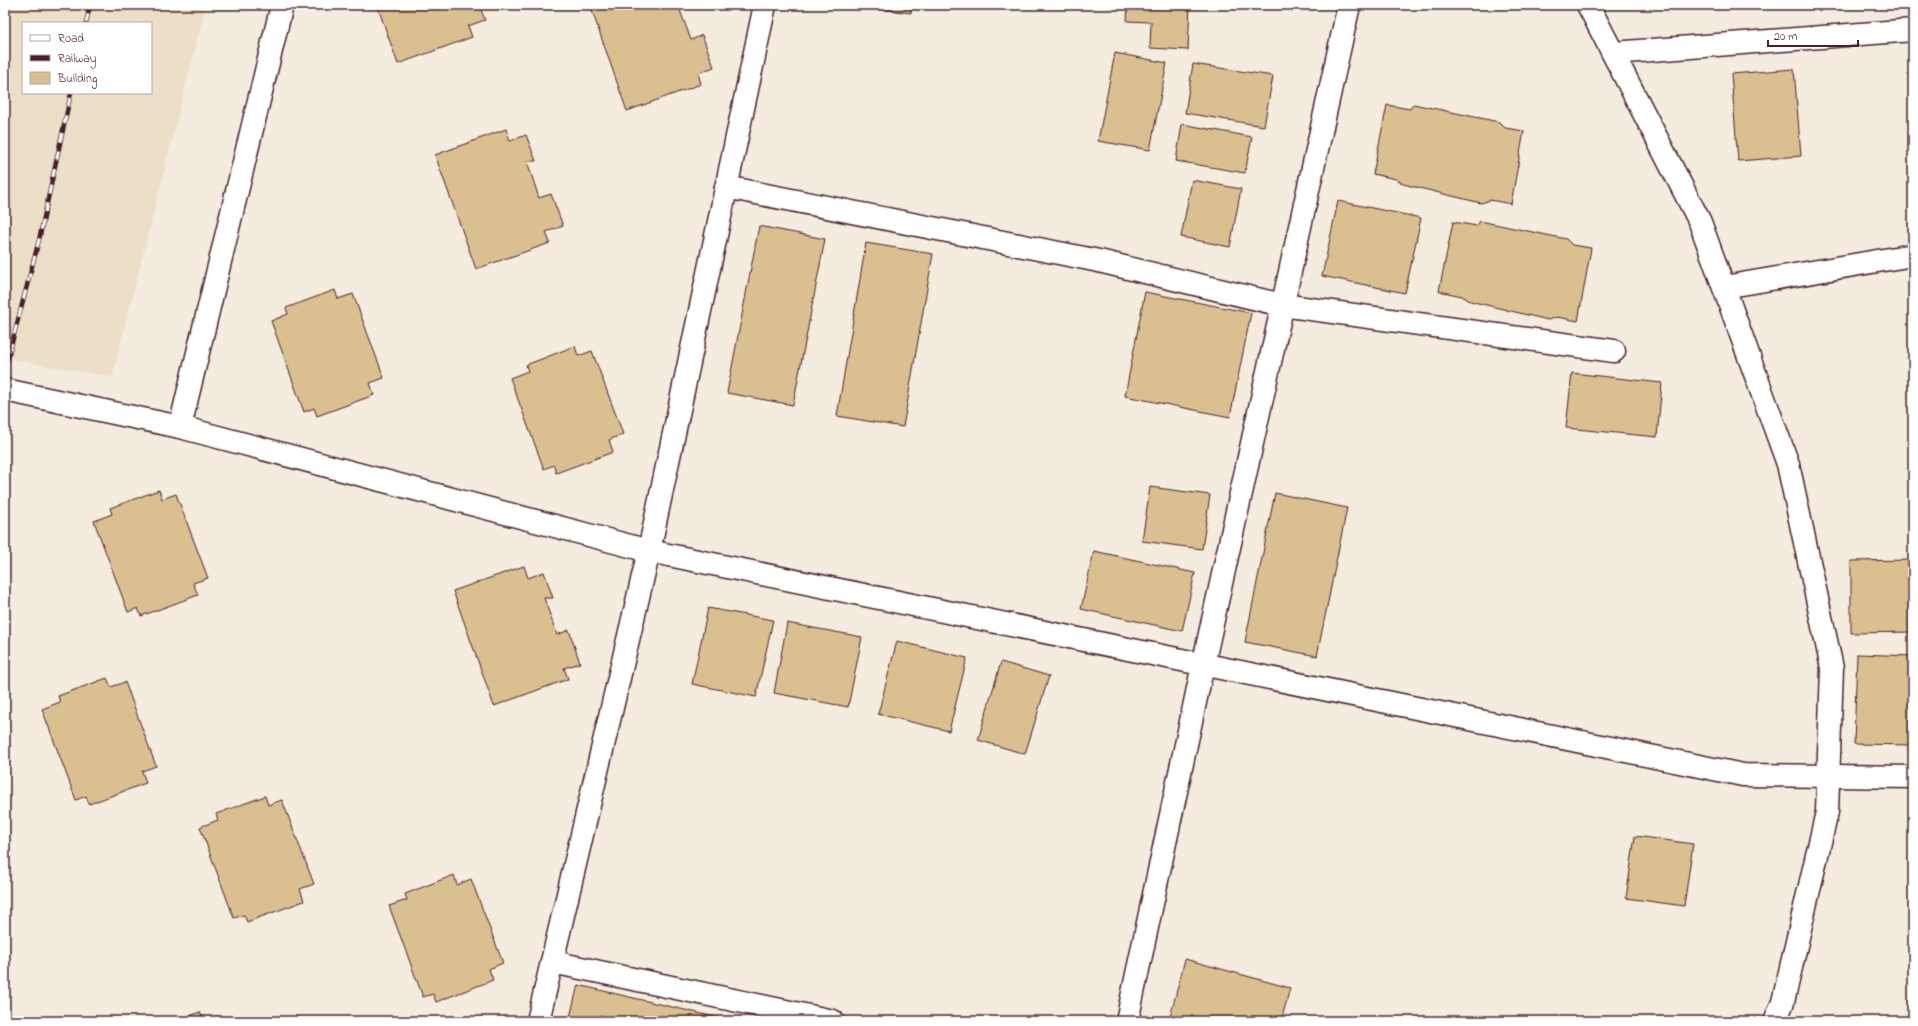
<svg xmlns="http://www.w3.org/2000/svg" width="1918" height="1026" font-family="'Indie Flower',sans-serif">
  <rect width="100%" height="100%" fill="#f4ecde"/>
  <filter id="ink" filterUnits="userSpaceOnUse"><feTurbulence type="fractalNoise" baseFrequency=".025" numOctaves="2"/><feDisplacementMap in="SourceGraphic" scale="8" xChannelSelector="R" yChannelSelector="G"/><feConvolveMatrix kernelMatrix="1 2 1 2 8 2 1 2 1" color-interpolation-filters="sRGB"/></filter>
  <g filter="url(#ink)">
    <!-- built -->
    <path fill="#ecdfc7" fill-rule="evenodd" d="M5,5H206L112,377L5,358ZM23,23H151V93H23Z"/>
    <!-- building -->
    <g fill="#dac090" stroke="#4a1f2b">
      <path d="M377,5H479L485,20L468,26L472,37L398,64Z"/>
      <path d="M590,5H678L691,40L702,35L714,67L698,73L701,84L627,111Z"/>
      <path d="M849,5H911V13Z"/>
      <path d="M1128,5H1190L1188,50L1150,48L1151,22L1127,21Z"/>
      <path d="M1115,53L1167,63L1150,150L1098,141Z"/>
      <path d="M1193,64L1273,76L1264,126L1185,113Z"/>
      <path d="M1794,69L1801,156L1738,161L1731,74Z"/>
      <path d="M1413,104L1499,122L1505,128L1524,131L1511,204L1490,200L1481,203L1403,184L1396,179L1373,174L1387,105L1410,109Z"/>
      <path d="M1182,124L1252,137L1245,173L1176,161Z"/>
      <path d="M506,129L510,141L526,135L536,161H527L539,198L551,194L563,226L546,232L550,243L476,269L435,155Z"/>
      <path d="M1192,180L1241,189L1230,247L1181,237Z"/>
      <path d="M1338,201L1421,218L1405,293L1322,276Z"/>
      <path d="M1480,221L1566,239L1572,245L1591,248L1578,321L1557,317L1548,320L1470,301L1462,296L1439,291L1453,222L1477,226Z"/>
      <path d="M759,226L825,239L793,405L727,393Z"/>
      <path d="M866,243L933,254L903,427L837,416Z"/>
      <path d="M335,290L338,299L353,294L384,378L370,383L374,395L317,416L314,408L304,412L271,321L288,314L286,308Z"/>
      <path d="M1145,292L1251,313L1230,417L1125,396Z"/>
      <path d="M575,346L578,356L592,351L623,434L609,440L613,452L556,473L554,465L544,469L510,378L528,371L526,365Z"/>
      <path d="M1572,373L1662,383L1657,437L1566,428Z"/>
      <path d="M1150,487L1210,495L1202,549L1142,541Z"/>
      <path d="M159,490L162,499L176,494L208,578L193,583L198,595L141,616L138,608L128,612L94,521L112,514L110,508Z"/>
      <path d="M1275,493L1347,508L1317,656L1245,642Z"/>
      <path d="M1094,551L1195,573L1182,631L1081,609Z"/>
      <path d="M1913,560V632L1851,633V561Z"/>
      <path d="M524,566L528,578L544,572L553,598H544L557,635L569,630L580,663L564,668L568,679L494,706L453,591Z"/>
      <path d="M708,608L773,620L756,697L692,684Z"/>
      <path d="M787,623L862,637L848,707L774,693Z"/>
      <path d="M897,641L967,658L949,731L878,714Z"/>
      <path d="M1857,654L1913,656V745L1854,744Z"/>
      <path d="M1001,662L1049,676L1025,754L978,740Z"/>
      <path d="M107,678L111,687L125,682L156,766L142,771L146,783L89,804L86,796L76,800L42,709L60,702L58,696Z"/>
      <path d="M265,796L268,805L282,800L314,884L300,889L304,901L247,922L244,915L234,918L200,827L218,820L216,814Z"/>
      <path d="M1635,836L1693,844L1684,906L1626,898Z"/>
      <path d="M454,875L457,885L471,879L503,963L489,969L493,980L436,1002L433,994L423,997L389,906L407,900L405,894Z"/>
      <path d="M1185,959L1290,988L1281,1021H1169Z"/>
      <path d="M578,985L732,1021H569Z"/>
      <path d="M200,1012L204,1021H176Z"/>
      <path d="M218,1016L220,1021H204Z"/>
    </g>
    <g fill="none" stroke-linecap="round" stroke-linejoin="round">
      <!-- minor casing -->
      <g stroke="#4a1f2b" stroke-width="25">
        <g id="minor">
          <path d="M1588,5L1700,222L1788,464L1832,668L1827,812L1783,1002L1775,1021"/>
          <path d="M1613,53L1913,30"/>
          <path d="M726,187L1099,261L1282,305L1614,351"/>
          <path d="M1724,287L1913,255"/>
          <path d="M5,390L180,427L282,5"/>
          <path d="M180,427L649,551L1743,775L1913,777"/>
          <path d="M552,962L833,1021"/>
          <path d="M538,1021L649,551L765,5"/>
          <path d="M1127,1021L1203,665L1349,5"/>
        </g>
      </g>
      <!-- minor -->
      <use href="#minor" stroke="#fff" stroke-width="22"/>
      <!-- rail casing -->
      <g stroke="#4a1f2b" stroke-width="4.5">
        <g id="rail">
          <path d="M86,23L90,5"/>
          <path d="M5,369L39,240L71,93"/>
        </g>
      </g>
      <!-- rail -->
      <use href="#rail" stroke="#fff" stroke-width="3" stroke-dasharray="9" stroke-linecap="butt"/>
    </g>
  </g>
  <!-- margin -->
  <rect width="1918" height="1026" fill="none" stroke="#fff" stroke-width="20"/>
  <rect x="10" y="10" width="1898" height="1006" fill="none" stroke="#4a1f2b" stroke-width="1.5" filter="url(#ink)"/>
  <!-- legend -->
  <rect x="22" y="22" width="130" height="72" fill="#ffffff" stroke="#b7a5aa"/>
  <rect x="30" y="35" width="20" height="6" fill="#ffffff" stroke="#b7a5aa"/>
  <text x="58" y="42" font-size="12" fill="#4a1f2b">Road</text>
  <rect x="30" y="55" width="20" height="6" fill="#4a1f2b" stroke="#b7a5aa"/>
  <text x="58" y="62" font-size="12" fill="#4a1f2b">Railway</text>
  <rect x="30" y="72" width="20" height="12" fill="#dac090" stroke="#b7a5aa"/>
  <text x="58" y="82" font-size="12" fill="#4a1f2b">Building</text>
  <!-- scale -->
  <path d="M1768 40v6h90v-6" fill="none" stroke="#4a1f2b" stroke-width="2"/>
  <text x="1774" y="40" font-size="12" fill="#4a1f2b" stroke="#ffffff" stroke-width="3" paint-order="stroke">20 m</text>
</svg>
